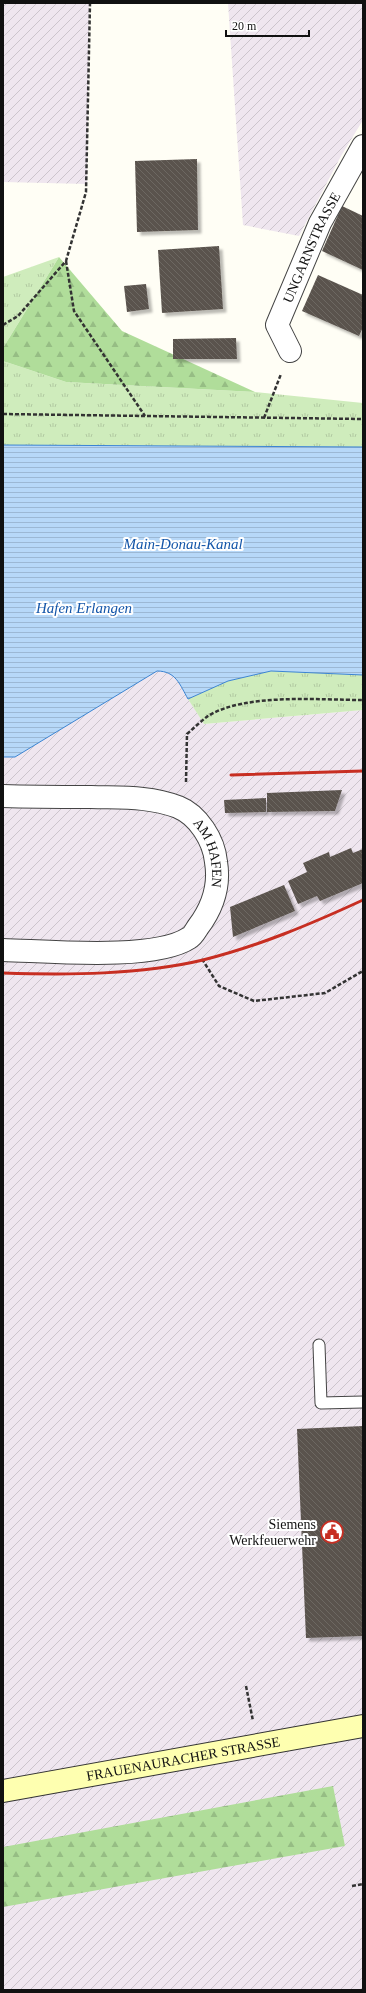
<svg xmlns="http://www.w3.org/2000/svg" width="366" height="1993" font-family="Georgia,serif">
  <defs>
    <pattern id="industrial-furrows" width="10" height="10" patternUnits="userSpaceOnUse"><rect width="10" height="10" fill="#efe6ef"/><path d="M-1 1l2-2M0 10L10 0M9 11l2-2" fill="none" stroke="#ccc4cc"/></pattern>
    <pattern id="grass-tufts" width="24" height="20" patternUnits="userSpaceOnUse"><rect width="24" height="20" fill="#cfecbc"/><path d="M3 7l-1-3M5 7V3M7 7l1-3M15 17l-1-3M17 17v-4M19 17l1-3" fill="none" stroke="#b1c9a1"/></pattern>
    <pattern id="forest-firs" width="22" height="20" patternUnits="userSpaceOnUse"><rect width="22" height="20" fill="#b0dd9a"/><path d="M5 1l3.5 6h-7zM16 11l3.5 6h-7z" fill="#96bd84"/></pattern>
    <pattern id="water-rules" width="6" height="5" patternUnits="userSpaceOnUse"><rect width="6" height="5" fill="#b7d8f8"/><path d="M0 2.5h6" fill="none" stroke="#9cb8d4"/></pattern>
    <pattern id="building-back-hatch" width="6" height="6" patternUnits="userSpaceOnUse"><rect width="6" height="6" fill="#5a534d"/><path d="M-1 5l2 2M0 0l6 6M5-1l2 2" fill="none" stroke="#6d6762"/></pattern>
    <filter id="shadow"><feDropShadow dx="3.5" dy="3.5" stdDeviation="1" flood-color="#0004"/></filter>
  </defs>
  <rect width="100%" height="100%" fill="#fffef5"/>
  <!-- industrial -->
  <g fill="url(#industrial-furrows)">
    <path d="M3,3H89L87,184L3,182Z"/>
    <path d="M228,3H363V120L341,156L299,236L243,225Z"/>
    <path d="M157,671H165L174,675L204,724L363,710V1990H3V757H15Z"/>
  </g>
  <!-- grass -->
  <g fill="url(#grass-tufts)">
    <path d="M59,257L3,348V277Z"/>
    <path d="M3,361L66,382L255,392L363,403V447L3,445Z"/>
    <path d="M271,671L363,675V710L204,724L188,699L228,681Z"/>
  </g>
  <!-- forest -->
  <g fill="url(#forest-firs)">
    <path d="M59,257L122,331L255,392L66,382L3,361V348Z"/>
    <path d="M333,1786L345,1846L3,1907V1847Z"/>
  </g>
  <!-- water -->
  <path fill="url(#water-rules)" stroke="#3b84d2" d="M3,445L363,447V675L271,671L228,681L188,699C180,685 176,671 157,671L15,757H3Z"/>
  <!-- building -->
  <g fill="url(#building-back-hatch)" filter="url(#shadow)">
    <path d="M197,159L198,230L137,232L135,161Z"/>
    <path d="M342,206L363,216V270L322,251Z"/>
    <path d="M219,246L223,309L162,313L158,250Z"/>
    <path d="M318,275L363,295V327L359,336L302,311Z"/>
    <path d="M146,284L149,309L127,312L124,286Z"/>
    <path d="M236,338L237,359H173V339Z"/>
    <path d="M342,790L335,811L267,812V793Z"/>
    <path d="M266,798V812L225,813L224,800Z"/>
    <path d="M351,848L353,853L363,849V883L320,901L317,896L298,904L288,881L307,872L303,863L329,852L330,857Z"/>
    <path d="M284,885L295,911L233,937L230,907Z"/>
    <path d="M363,1426V1636L306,1638L297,1429Z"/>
  </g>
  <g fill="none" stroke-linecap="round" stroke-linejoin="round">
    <!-- service casing -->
    <g stroke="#444" stroke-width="13">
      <path id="service" d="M319,1345L321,1403L363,1402"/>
    </g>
    <!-- minor casing -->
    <g stroke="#444" stroke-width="24">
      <g id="minor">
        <path id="s1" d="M290,351L277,325L320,223L363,146"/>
        <path id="s2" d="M3,796C32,797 62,797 91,797C122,798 148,796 178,807C198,815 214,840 216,862C220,886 213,907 198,927C196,930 193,936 189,938C154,961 47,951 3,950"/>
      </g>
    </g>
    <!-- secondary casing -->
    <g stroke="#333" stroke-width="24">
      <g id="secondary">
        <path id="s3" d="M3,1791L363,1726"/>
      </g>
    </g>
    <!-- path -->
    <g stroke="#333" stroke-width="2.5" stroke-dasharray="4 2" stroke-linecap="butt">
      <path d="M66,261L74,311L145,416"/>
      <path d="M3,325L18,316L66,261L86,192L90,3"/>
      <path d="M3,414L363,419"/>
      <path d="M264,418L281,374"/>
      <path d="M186,782L187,734C194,728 201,721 208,716C245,693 320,700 363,700"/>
      <path d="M202,959L219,986L254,1001L325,993L363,971"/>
      <path d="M246,1686L253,1721"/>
      <path d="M352,1886L363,1884"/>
    </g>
    <!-- service -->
    <use href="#service" stroke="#fff" stroke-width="11"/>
    <!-- minor -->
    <use href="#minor" stroke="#fff" stroke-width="22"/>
    <!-- secondary -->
    <use href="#secondary" stroke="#feffb0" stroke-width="22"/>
    <!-- rail -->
    <g stroke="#c72e22" stroke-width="3">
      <path d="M231,775L363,771"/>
      <path d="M3,973C68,975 140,975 203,960C259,946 311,924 363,900"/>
    </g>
  </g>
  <!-- icons -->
  <defs>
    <g id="civic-ring" transform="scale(1.15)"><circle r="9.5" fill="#fff" stroke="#c72e22" stroke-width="1.5"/><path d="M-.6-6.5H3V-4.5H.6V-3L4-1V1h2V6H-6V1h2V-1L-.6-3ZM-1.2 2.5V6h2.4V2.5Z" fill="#c72e22"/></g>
  </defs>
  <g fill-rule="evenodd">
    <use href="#civic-ring" x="332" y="1532"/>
  </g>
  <g text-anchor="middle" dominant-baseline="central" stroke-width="4" stroke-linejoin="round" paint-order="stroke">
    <!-- street labels -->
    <g font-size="14" fill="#111" stroke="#fff">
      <text stroke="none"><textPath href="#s1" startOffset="114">UNGARNSTRASSE</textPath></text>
      <text stroke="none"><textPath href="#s2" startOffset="235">AM HAFEN</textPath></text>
      <text stroke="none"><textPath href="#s3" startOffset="183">FRAUENAURACHER STRASSE</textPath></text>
    </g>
    <!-- poi labels -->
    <g font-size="14" fill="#111" stroke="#fff" text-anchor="end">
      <text x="316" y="1524">Siemens<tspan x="316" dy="16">Werkfeuerwehr</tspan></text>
    </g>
    <!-- water labels -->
    <g font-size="15" font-style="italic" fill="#1456a9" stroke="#fff">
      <text x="183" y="544">Main-Donau-Kanal</text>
      <text x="84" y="608">Hafen Erlangen</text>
    </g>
  </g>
  <!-- border -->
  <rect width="366" height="1993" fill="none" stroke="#111111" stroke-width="8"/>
  <!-- scale -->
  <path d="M226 30v6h83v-6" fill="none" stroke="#111111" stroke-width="2"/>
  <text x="232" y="30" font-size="12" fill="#111111" stroke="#ffffff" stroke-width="3" paint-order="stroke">20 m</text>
</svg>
